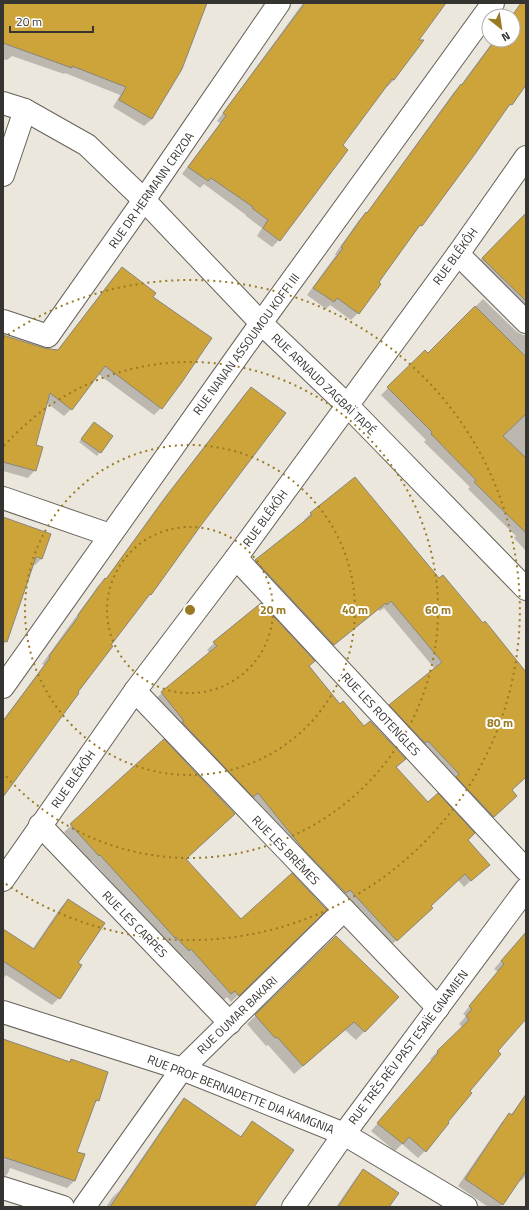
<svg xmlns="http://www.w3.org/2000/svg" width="529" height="1210" font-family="'Titillium Web',sans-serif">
  <rect width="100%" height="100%" fill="#ebe7dd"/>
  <!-- shadow -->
  <g fill="#0003" fill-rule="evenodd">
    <path d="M3,3H206L152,119L144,126L113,107L120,95L65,73L64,74L12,56L7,60L3,59Z"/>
    <path d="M303,3H445L417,41L394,80L387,87L386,86L341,146L279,240L272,247L257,236L262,228L246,216V215L204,184L200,188L182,174L220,123L217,121Z"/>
    <path d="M522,3H526V83L511,104L504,111L474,154L377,282L358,313L351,320L330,305L326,309L307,295L336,255L335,254L359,220L366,214L454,92L460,86L494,40H513V16H511Z"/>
    <path d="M519,221L526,222V318L475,265Z"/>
    <path d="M122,268L152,297L161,408L154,415L98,374L71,409L64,416L47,403L34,446L35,470L28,478L3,471V336L44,349L57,351L115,275Z"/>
    <path d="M483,299L517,332L523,335H526V551L514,538L516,536L468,489L470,487L424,442L426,440L381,395L425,351L428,354Z"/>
    <path d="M251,388L201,524L150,594L143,601L110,645L3,796V720L44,665L42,664L98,586L106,579L161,502L244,395Z"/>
    <path d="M91,427L100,452L97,456L79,442Z"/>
    <path d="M311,513L438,580L526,674V777L511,791L508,803L486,823L383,712L435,669L384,608L380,611L378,609L326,652L249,568L305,522L304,520Z"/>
    <path d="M3,518L42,558L35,565L32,564L3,647ZM31,556H39V559Z"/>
    <path d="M261,605L340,705L363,727L405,759L396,768L428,804L466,841L481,871L464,887L458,880L430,906L424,915L389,947L155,699L210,653L207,650L214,643Z"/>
    <path d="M164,741L184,859L241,920L325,910L231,1002L227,997L224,1000L183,956L182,957L169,943L168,945L92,861L91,862L64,832Z"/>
    <path d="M68,900L77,963L59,998L52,1005L6,975L3,979V930L32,950L61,907Z"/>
    <path d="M526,932V1017L497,1052L425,1151L418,1158L402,1144L395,1151L371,1131L432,1060L430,1059L462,1027L459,1024L466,1016L463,1014L498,972L494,969Z"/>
    <path d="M336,937L398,997L356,1040L345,1030L294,1074L268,1045L266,1046L247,1024Z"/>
    <path d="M3,1040L69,1063L71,1060L98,1100L92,1106L76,1152L74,1181L67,1188L10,1168L8,1173L3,1179Z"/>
    <path d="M526,1094V1176L521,1181L519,1180L500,1207H488L458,1186L502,1122L509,1115L510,1116Z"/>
    <path d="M184,1100L240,1137L252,1122L253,1207H106L112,1198L120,1190L177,1107Z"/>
    <path d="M363,1170L388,1207H336L356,1178Z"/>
  </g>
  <!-- building -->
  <g fill="#cca439" stroke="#89857c">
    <path d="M3,3H207L182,69L152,119L119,100L126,87L72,66V68L3,43Z"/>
    <path d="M305,3H446L419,40H424L394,80L392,79L343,145L348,150L280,241L263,228L268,220L252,208L253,207L211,178L208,181L188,167L226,116L223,113Z"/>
    <path d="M521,3H526V85L512,105L510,104L475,154L422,226L420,225L379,282L381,284L359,314L337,298L334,302L313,288L343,248L341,247L366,212L367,213L461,84L462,85L495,40H513L512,16Z"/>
    <path d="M526,213V301L482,258Z"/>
    <path d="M122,267L156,293L153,297L212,338L182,382L162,409L105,366L72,410L50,393L36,445L43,447L36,471L3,462V335L44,348L58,350Z"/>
    <path d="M475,306L526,357V414L503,436L526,458V533L474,482L476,480L431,434L432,432L387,387L425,350L428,353Z"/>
    <path d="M251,387L286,413L202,524L151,595L150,594L111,645L113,646L78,692L79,693L3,797V721L50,658L49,656L79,616L78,615L105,578L106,579L168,494Z"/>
    <path d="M94,422L113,436L101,453L81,439Z"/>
    <path d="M355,477L439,578L443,575L483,623L485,621L526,672V777L512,790L517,796L494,817L456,777L459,774L428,741L425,743L389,705L442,662L391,601L387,605L386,603L334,645L255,560L312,515L310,513Z"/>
    <path d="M3,517L51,534L42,559L36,557L7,642L3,641Z"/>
    <path d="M261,603L315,661L309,666L340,704L343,701L364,726L370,721L406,759L396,767L428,802L438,793L475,833L468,840L490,865L471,881L465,874L431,906L433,908L397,941L350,890L346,893L304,850L258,793L253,797L182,722L184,721L161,692L217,646L213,642Z"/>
    <path d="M164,739L235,814L186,859L241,919L292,873L327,910L239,996L235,991L231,994L191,949L189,951L176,937L175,938L100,855L99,856L70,824Z"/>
    <path d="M68,899L105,923L78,963L82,965L60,999L3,961V929L34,949Z"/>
    <path d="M526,932V1019L498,1051L501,1054L470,1091L472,1093L448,1122L449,1123L426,1152L409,1137L403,1144L377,1123L438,1053L437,1051L469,1020L466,1016L472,1009L469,1006L504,964L501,961Z"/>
    <path d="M336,936L399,997L365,1032L354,1022L303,1066L277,1037L275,1038L255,1015Z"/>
    <path d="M3,1039L70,1062L71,1059L108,1072L99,1101L96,1100L77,1152L85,1154L75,1181L3,1157Z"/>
    <path d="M526,1094V1171L503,1205L465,1179L509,1113L512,1115Z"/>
    <path d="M184,1098L241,1137L252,1121L294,1150L254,1207H110Z"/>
    <path d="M363,1169L399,1193L389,1207H338Z"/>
  </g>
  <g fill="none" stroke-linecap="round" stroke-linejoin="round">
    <!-- street casing -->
    <g stroke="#66625a" stroke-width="24">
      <g id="street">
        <path d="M3,103L25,110L87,145L144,200L261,323L347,405L526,589"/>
        <path d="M3,175L25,110"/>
        <path d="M458,254L526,322"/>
        <path d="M3,321L48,336L144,200L279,3"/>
        <path d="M3,498L110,535"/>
        <path d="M236,558L526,870"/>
        <path d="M3,687L261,323L493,3"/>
        <path d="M135,691L438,1008"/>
        <path d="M40,825L230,1023"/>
        <path d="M3,880L135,691L236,558L458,254L526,157"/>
        <path d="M3,1012L182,1069L344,1134L466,1207"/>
        <path d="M3,1188L63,1207"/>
        <path d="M84,1207L182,1069L344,910"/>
        <path d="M293,1207L344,1134L526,889"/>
      </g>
    </g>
    <!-- street -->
    <use href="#street" stroke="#fff" stroke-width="22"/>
  </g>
  <!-- distance rings -->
  <g fill="none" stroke="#997a23" stroke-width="2" stroke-dasharray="2 4">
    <circle cx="190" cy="610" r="83"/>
    <circle cx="190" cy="610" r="165"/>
    <path d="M4 446A248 248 0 1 1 4 774"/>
    <path d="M3 338A330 330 0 1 1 3 882"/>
  </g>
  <g text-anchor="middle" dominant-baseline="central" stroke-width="4" stroke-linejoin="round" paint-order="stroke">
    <!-- street labels -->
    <g font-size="12" fill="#363430" stroke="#fff">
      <text transform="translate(151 190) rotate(-55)">RUE DR HERMANN CRIZOA</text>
      <text transform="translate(455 256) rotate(-54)">RUE BLÊKÔH</text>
      <text transform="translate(246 344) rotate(-54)">RUE NANAN ASSOUMOU KOFFI III</text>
      <text transform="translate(324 384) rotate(44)">RUE ARNAUD ZAGBAÏ TAPÉ</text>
      <text transform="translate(265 518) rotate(-54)">RUE BLÊKÔH</text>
      <text transform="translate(381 714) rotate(47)">RUE LES ROTENGLES</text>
      <text transform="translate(73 779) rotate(-55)">RUE BLÊKÔH</text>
      <text transform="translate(286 850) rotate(46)">RUE LES BRÈMES</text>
      <text transform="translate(135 924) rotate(46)">RUE LES CARPES</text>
      <text transform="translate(237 1015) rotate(-44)">RUE OUMAR BAKARI</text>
      <text transform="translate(408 1047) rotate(-53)">RUE TRÈS RÉV PAST ESAÏE GNAMIEN</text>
      <text transform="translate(241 1094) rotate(21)">RUE PROF BERNADETTE DIA KAMGNIA</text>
    </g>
  </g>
  <circle cx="190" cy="610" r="6" fill="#997a23" stroke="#fff" stroke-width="2"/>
  <g font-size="12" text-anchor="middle" font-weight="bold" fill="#997a23" stroke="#fff" stroke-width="4" stroke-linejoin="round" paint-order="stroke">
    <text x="273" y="614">20 m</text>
    <text x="355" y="614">40 m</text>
    <text x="438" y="614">60 m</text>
    <text x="500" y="727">80 m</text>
  </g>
  <!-- border -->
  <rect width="529" height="1210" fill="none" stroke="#363430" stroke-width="8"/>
  <!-- north arrow -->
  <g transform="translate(501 28) rotate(150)"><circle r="19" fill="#ffffff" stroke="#afaeac"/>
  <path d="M0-3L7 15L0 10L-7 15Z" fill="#997a23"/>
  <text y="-6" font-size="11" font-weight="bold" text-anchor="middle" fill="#363430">N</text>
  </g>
  <!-- scale -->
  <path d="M10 26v6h83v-6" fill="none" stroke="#363430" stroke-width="2"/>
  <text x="16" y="26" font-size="12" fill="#363430" stroke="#ffffff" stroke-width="3" paint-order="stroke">20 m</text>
</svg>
